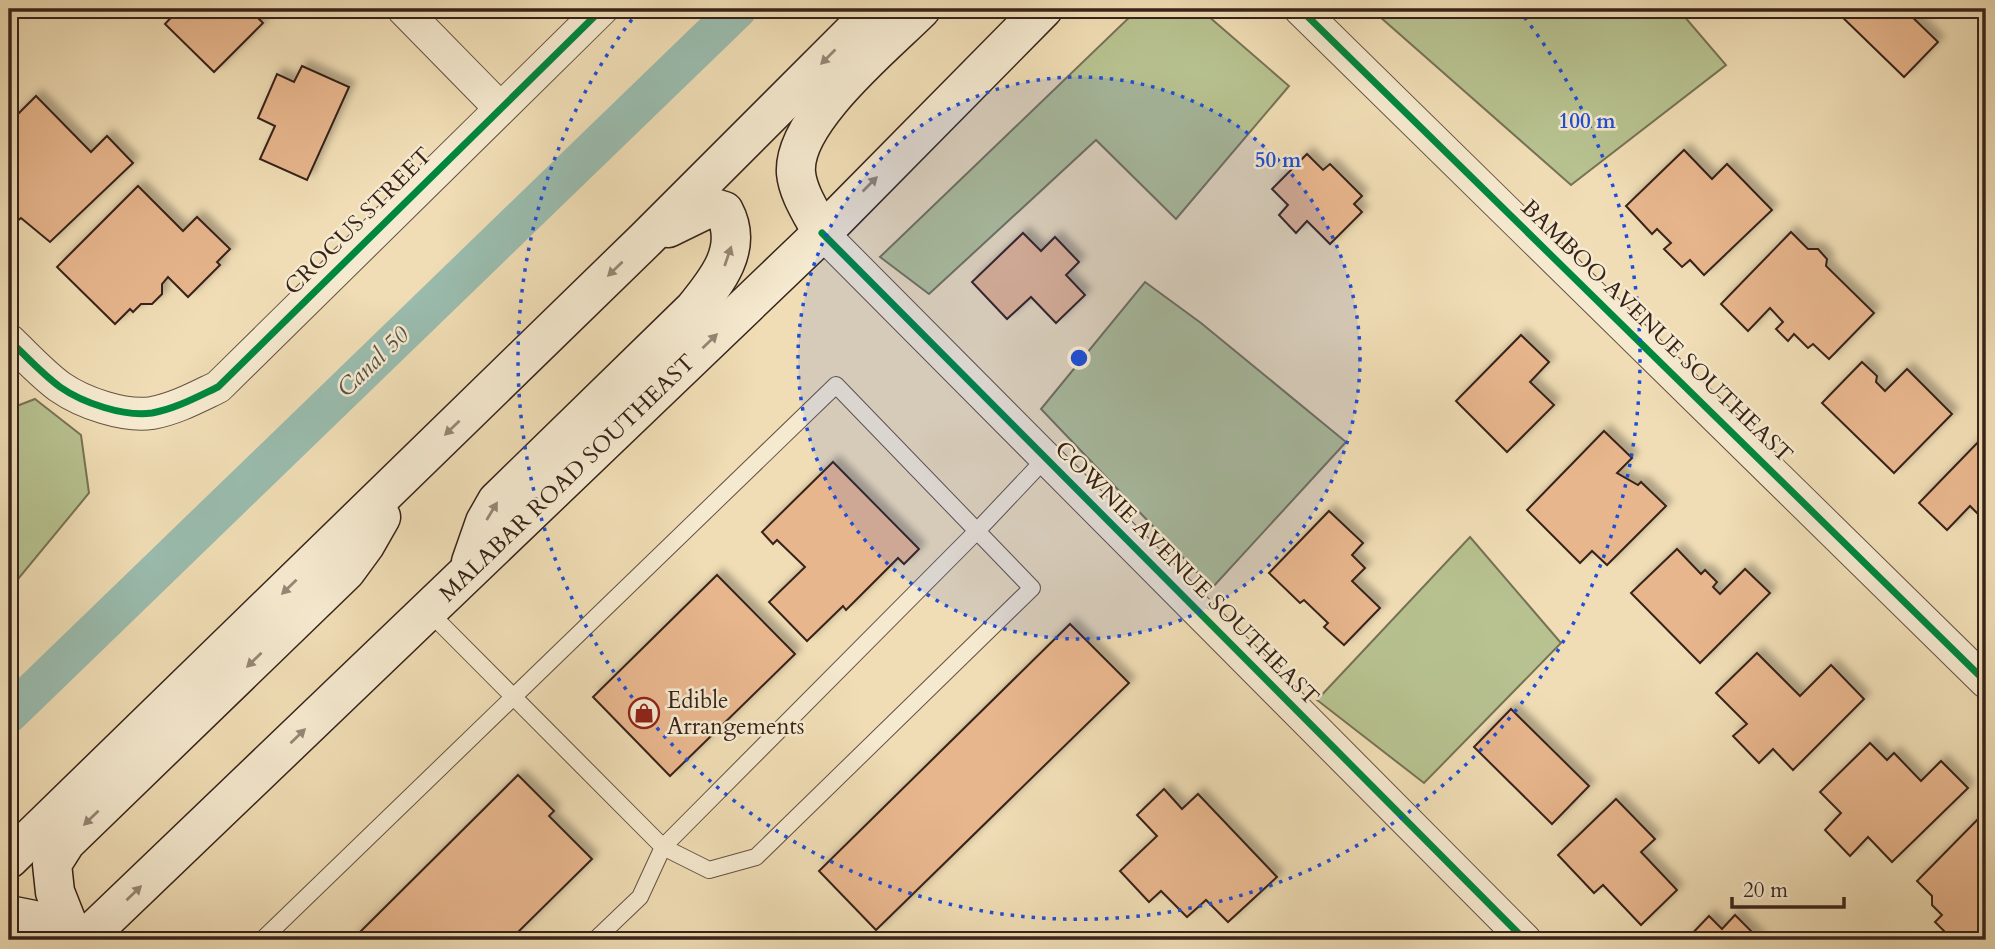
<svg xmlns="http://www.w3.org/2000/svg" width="1995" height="949" font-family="Cardo,serif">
  <defs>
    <filter id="shadow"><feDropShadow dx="6" dy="-6" stdDeviation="3.5" flood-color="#0004"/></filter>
  </defs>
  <rect width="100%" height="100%" fill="#f0ddb5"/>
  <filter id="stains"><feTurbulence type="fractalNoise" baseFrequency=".00286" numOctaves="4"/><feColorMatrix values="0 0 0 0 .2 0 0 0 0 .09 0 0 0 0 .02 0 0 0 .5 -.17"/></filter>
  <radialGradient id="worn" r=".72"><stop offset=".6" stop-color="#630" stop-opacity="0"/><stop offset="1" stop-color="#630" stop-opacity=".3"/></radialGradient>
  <!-- green -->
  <g fill="#b7c290" stroke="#777255" stroke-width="2">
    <path d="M1138,9H1200L1289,86L1176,219L1096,140L929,294L880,257Z"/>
    <path d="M1371,9H1678L1726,65L1571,185Z"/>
    <path d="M1145,282L1201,323L1346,442L1212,588L1041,409Z"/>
    <path d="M35,399L81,435L89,493L9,590V409Z"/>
    <path d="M1470,537L1561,643L1424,783L1317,700Z"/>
  </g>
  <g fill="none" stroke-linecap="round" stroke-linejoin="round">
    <!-- canal -->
    <path stroke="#9abcae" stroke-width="38" d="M9,714L738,9"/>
  </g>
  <!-- building -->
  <g fill="#e8b68d" stroke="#37231a" stroke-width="2" filter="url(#shadow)">
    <path d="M175,9H249L263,23L214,72L165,24L177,11Z"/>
    <path d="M1838,9H1904L1938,42L1904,77L1836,11Z"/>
    <path d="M302,66L349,87L307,180L260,159L275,126L258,118L277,74L294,82Z"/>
    <path d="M36,96L91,152L107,136L133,163L50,242L21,218L15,223L9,217V123Z"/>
    <path d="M1684,150L1712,179L1727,164L1772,210L1704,275L1690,260L1682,267L1664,249L1671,243L1657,229L1652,234L1626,206Z"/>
    <path d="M1307,154L1323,170L1330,164L1362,196L1354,204L1362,212L1330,244L1307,221L1296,233L1279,215L1288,205L1272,189Z"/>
    <path d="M138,186L183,231L197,217L230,249L217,262L220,265L188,297L168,277L162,284V294L152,304H141L133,312L130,309L115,324L57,267Z"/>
    <path d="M1791,232L1808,249H1818L1827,259L1826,266L1874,313L1829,359L1813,344L1808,348L1794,334L1788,341L1776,329L1783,322L1770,308L1748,331L1721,304Z"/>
    <path d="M1023,233L1041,251L1055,237L1079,262L1066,275L1085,295L1056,323L1031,297L1007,319L972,282Z"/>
    <path d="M1521,335L1549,362L1530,382L1554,405L1507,452L1456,401Z"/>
    <path d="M1862,362L1877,376L1876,382L1885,391L1907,369L1952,414L1894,473L1822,403Z"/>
    <path d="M1604,431L1632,458L1617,473L1638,485L1641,482L1666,506L1607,565L1592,551L1580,563L1527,510Z"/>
    <path d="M1985,435L1986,532L1980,526L1985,521L1970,506L1947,530L1919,503Z"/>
    <path d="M833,462L919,549L904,564L898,558L846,610L843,606L807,641L769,602L805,567L777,540L773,544L762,532Z"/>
    <path d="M1329,511L1363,543L1352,555L1365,568L1352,581L1380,608L1344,645L1324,627L1328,623L1304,600L1300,603L1269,573Z"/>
    <path d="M1677,549L1701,574L1705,570L1717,582L1713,587L1720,594L1745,569L1770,593L1700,663L1631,593Z"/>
    <path d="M717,575L795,654L670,776L593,697Z"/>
    <path d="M1070,624L1129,683L876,930L819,871Z"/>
    <path d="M1757,653L1800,696L1831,665L1864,699L1793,770L1773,749L1759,763L1733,736L1747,724L1716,693Z"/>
    <path d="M1511,709L1589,786L1552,824L1474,747Z"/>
    <path d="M1870,743L1887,760L1894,753L1921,781L1941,761L1968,788L1892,862L1868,837L1850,856L1825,830L1841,813L1820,792Z"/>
    <path d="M518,775L554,811L549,816L592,859L510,940H352Z"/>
    <path d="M1164,789L1182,809L1198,794L1277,877L1228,922L1206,900L1187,917L1161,891L1149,902L1120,871L1157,836L1137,815Z"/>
    <path d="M1616,799L1655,839L1641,852L1677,890L1641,925L1603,885L1594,893L1558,855Z"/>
    <path d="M1986,811V940H1953L1935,922L1942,915L1932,905V896L1917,881Z"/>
    <path d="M1735,915L1760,940H1686L1709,916L1722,929Z"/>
  </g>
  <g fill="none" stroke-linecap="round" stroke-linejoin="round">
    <!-- service casing -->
    <g stroke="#655241" stroke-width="18">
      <g id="service">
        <path d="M428,611L663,847L977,531L1032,588L756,857L709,870L663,847L640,897L595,940"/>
        <path d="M262,940L836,385L977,531L1046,458"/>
      </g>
    </g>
    <!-- minor casing -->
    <g stroke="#655241" stroke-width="34">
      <g id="minor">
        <path d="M403,9L499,107"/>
        <path d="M1300,9L1986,682"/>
        <path d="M822,233L1525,940"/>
        <path d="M9,340C25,355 42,374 60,387C83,403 124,417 152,413C175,409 197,397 218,387L602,9"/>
      </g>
    </g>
    <!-- secondary casing -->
    <g stroke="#37231a" stroke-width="41">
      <g id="secondary">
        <path d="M822,233C813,215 798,194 796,173C792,120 885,45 921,9"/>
        <path d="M471,562L485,522L497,501L694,309C717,281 744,248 724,211L711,207L668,228"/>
        <path d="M9,859L646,239L876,9"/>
        <path d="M9,915L49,923L69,940"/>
        <path d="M74,940L55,892L52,864L66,842L346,571L365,545L381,517"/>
        <path d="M84,940L822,233L1043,9"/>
      </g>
    </g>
    <!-- service -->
    <use href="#service" stroke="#f5e9cf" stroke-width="16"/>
    <!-- minor -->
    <use href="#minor" stroke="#f5e9cf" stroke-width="32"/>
    <!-- secondary -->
    <use href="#secondary" stroke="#f5e9cf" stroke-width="38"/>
    <!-- cycleway casing -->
    <g stroke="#f5e9cf" stroke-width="11">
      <g id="cycleway">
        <path d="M1300,9L1986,682"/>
        <path d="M822,233L1525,940"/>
        <path d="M9,340C25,355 42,374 60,387C83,403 124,417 152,413C175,409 197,397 218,387L602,9"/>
      </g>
    </g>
    <!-- cycleway -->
    <use href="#cycleway" stroke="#00873e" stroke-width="7"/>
  </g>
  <!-- one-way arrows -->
  <defs><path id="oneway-solid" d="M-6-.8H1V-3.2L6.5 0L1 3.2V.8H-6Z" transform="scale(1.75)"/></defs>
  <g fill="#968674">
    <use href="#oneway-solid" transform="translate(828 57) rotate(135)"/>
    <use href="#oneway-solid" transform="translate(870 184) rotate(-45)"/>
    <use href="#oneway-solid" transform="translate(728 256) rotate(-71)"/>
    <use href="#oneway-solid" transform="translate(615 269) rotate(136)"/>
    <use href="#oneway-solid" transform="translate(710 341) rotate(-44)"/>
    <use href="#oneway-solid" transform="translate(452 428) rotate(136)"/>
    <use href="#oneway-solid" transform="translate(492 511) rotate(-59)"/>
    <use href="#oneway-solid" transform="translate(289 587) rotate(136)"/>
    <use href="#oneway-solid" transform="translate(254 660) rotate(136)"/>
    <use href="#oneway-solid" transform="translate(298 736) rotate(-44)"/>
    <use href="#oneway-solid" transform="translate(91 818) rotate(136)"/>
    <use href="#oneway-solid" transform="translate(134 893) rotate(-44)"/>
  </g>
  <!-- distance rings -->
  <circle cx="1079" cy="358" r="281" fill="#1d4ed8" fill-opacity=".12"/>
  <g fill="none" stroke="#1d4ed8" stroke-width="3.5" stroke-dasharray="3.5 7">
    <circle cx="1079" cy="358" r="281"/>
    <path d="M1518 9A561 561 0 1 1 640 9"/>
  </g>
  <!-- icons -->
  <defs>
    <g id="shop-ring" transform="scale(1.575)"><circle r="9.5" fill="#f5e9cf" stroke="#8f2418" stroke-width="1.5"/><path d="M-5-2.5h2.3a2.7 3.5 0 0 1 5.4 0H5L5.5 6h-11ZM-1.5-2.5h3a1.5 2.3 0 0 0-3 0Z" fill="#8f2418"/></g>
  </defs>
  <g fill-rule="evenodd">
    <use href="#shop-ring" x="644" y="713"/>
  </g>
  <g text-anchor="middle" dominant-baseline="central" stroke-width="5" stroke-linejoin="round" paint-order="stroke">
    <!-- street labels -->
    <g font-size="23" fill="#37231a" stroke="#f5e9cf">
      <text transform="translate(358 221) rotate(-45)">CROCUS STREET</text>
      <text transform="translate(1657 331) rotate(44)">BAMBOO AVENUE SOUTHEAST</text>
      <text transform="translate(567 478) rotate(-44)">MALABAR ROAD SOUTHEAST</text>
      <text transform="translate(1187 573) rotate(45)">COWNIE AVENUE SOUTHEAST</text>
    </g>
    <!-- poi labels -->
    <g font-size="23" fill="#37231a" stroke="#f5e9cf" text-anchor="start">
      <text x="667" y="700">Edible<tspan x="667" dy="26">Arrangements</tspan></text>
    </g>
    <!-- water labels -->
    <g font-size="24" font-style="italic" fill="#555146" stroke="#f5e9cf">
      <text transform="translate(373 362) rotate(-44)">Canal 50</text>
    </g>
  </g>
  <circle cx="1079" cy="358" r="10" fill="#1d4ed8" stroke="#f5e9cf" stroke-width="3.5"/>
  <g font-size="21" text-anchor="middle" font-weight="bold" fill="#1d4ed8" stroke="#f5e9cf" stroke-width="5" stroke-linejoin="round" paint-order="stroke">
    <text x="1587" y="128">100 m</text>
    <text x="1278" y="167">50 m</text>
  </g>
  <!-- margin -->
  <rect width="1995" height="949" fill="none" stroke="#f0ddb5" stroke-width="35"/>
  <rect x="10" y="10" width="1974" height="928" fill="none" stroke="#37231a" stroke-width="3.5"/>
  <rect x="18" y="18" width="1960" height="914" fill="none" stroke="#37231a" stroke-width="2"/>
  <!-- scale -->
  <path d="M1732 897v10h112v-10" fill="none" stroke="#37231a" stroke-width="3.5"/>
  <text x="1743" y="897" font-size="21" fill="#37231a" stroke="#f5e9cf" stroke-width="5" paint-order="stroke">20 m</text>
  <rect width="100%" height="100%" filter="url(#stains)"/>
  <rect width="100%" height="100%" fill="url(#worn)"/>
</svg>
